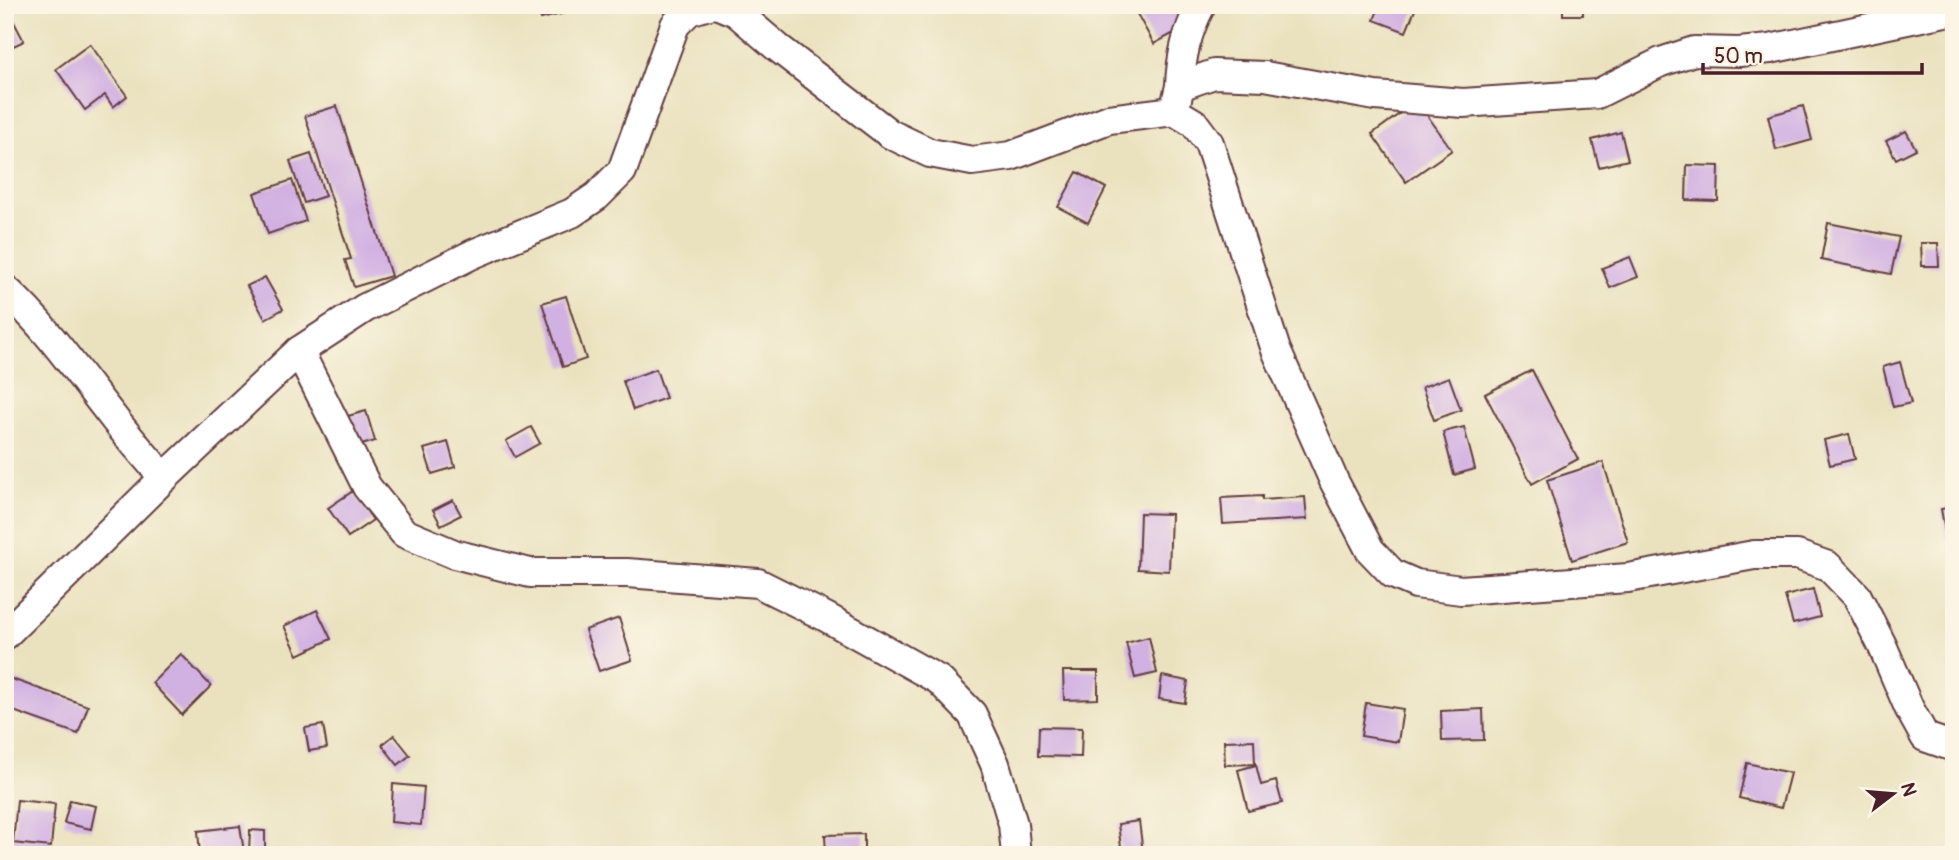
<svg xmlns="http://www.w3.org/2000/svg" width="1959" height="860" font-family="Pangolin,sans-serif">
  <rect width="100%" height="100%" fill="#fcf5e5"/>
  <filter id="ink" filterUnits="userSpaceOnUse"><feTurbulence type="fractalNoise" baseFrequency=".0143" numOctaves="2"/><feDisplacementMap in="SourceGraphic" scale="14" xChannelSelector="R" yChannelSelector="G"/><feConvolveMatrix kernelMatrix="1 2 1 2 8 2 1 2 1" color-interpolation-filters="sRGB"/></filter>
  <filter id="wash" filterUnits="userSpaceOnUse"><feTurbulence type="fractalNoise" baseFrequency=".00686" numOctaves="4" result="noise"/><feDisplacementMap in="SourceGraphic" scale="28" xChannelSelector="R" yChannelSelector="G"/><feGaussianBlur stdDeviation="1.57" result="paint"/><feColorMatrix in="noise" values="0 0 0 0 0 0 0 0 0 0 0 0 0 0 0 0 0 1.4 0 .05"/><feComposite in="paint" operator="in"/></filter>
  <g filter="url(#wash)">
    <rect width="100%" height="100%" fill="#eae2bf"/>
    <g id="blocks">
      <!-- building -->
      <g fill="#d1b0e2">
        <path d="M5,5L24,41L5,50Z"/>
        <path d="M537,5H572L573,11L541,19Z"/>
        <path d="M1132,5H1161L1166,13L1180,5H1187L1196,21L1154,44Z"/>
        <path d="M1380,5H1417L1406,32L1374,20Z"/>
        <rect x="1563" y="5" width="20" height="10"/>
        <path d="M90,44L127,96L113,107L105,95L85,110L56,69Z"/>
        <path d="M1417,101L1452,150L1406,182L1372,134Z"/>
        <path d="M337,106L391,276L354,287L345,260L351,259L305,116Z"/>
        <path d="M1803,106L1812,140L1776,150L1768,116Z"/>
        <path d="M1906,131L1916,149L1896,159L1886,141Z"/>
        <path d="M1621,132L1628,160L1599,167L1592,140Z"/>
        <path d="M311,154L325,196L304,203L290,161Z"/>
        <path d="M1687,165L1719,166L1718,201L1686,200Z"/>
        <path d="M1077,172L1106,188L1088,223L1058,207Z"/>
        <path d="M292,180L306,221L268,234L254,193Z"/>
        <path d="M1828,223L1899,237L1891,274L1821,260Z"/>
        <path d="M1921,243H1938L1939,266H1922Z"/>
        <path d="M1630,257L1638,277L1610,288L1602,268Z"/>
        <path d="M265,277L283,309L265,319L247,286Z"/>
        <path d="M566,296L586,359L563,367L542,303Z"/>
        <path d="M1900,362L1911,403L1893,407L1883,367Z"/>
        <path d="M656,369L666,398L633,410L623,381Z"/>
        <path d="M1532,370L1578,459L1532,484L1485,394Z"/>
        <path d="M1449,377L1461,410L1434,420L1422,387Z"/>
        <path d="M366,411L375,441L358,446L348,416Z"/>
        <path d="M531,427L540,443L515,457L506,441Z"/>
        <path d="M1464,427L1475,469L1454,475L1443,432Z"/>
        <path d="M1849,434L1855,459L1830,465L1824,440Z"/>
        <path d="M448,442L455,467L432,474L424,449Z"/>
        <path d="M1603,462L1628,542L1572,560L1547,480Z"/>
        <path d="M353,491L373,520L348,537L328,508Z"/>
        <path d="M1262,496V500L1305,497L1307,519L1223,524L1221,498Z"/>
        <path d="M453,500L461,515L441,525L433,510Z"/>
        <path d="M1954,507V536L1946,537L1941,509Z"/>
        <path d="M1140,513L1171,514L1169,571L1138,569Z"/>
        <path d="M1813,589L1820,617L1793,624L1785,596Z"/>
        <path d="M317,610L331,639L298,655L284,626Z"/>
        <path d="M619,618L632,660L599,671L585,630Z"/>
        <path d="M1149,637L1157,673L1135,678L1126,643Z"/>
        <path d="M1952,646H1954V670L1948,669Z"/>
        <path d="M181,654L211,686L182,715L152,683Z"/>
        <path d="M1063,671H1098V699L1064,700Z"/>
        <path d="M1162,676L1188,681L1185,703L1159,699Z"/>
        <path d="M9,678L88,706L78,734L5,708V689Z"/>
        <path d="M1366,703L1403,709L1398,742L1361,736Z"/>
        <path d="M1483,709L1484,740L1442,741L1441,711Z"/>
        <path d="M323,725L327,748L309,751L305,728Z"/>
        <path d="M1039,727L1082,728L1081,757L1038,756Z"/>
        <path d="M394,735L410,755L398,765L382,745Z"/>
        <path d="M1254,740L1255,764L1225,765L1224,741Z"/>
        <path d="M1747,763L1790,773L1781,808L1739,798Z"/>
        <path d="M1256,765L1261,785L1276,781L1282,803L1248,811L1238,770Z"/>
        <path d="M393,784L424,787L421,825L391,822Z"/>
        <path d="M17,800L55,804L51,847L13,843Z"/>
        <path d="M70,800L96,806L91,829L64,823Z"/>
        <path d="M1139,821L1143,853L1122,855L1118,824Z"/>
        <path d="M240,826L244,852L200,855L198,831Z"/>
        <path d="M250,830L265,831V853H249Z"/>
        <path d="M864,834V855H826L825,835Z"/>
      </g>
    </g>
  </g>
  <g filter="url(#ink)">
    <use href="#blocks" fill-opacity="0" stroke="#623c41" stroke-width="2"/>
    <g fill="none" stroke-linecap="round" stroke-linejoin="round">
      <!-- minor casing -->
      <g stroke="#623c41" stroke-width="32">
        <g id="minor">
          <path d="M719,5L736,12L777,47L890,134L930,153L972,161L1011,156L1109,119L1174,111L1194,123L1209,143L1276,350L1334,481L1370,550L1393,574L1416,584L1461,590L1628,578L1754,555H1797L1828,566L1857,596L1882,645L1909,708L1925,737L1954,747"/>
          <path d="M1180,86C1181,56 1187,32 1201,5"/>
          <path d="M1174,111L1180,86L1214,74L1265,76L1375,96L1463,103L1597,94L1661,62L1694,51L1739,52L1770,49L1954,10"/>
          <path d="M5,289C46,326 78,373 112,416C128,437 146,457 164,478"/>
          <path d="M299,351L367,487L404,533L454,554L530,573H627L758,583L824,616L939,680L972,714L995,764L1013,824L1016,855"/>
          <path d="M5,635L164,478L299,351L365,308L473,254L572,213L597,196L622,171L675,25L689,11L709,5"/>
        </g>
      </g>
      <!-- minor -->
      <use href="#minor" stroke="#fff" stroke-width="28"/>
    </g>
  </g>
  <!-- margin -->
  <rect width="1959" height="860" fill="none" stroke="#fcf5e5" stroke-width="28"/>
  <!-- north arrow -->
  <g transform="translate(1893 794) rotate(74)" stroke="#fcf5e5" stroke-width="5" paint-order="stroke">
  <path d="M0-5L12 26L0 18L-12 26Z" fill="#4a1f2b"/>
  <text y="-10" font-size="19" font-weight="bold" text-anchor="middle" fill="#4a1f2b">N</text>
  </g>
  <!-- scale -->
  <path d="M1703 63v10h219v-10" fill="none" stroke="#4a1f2b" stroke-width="3.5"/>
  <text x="1714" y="63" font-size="21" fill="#4a1f2b" stroke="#fcf5e5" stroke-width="5" paint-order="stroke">50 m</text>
</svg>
